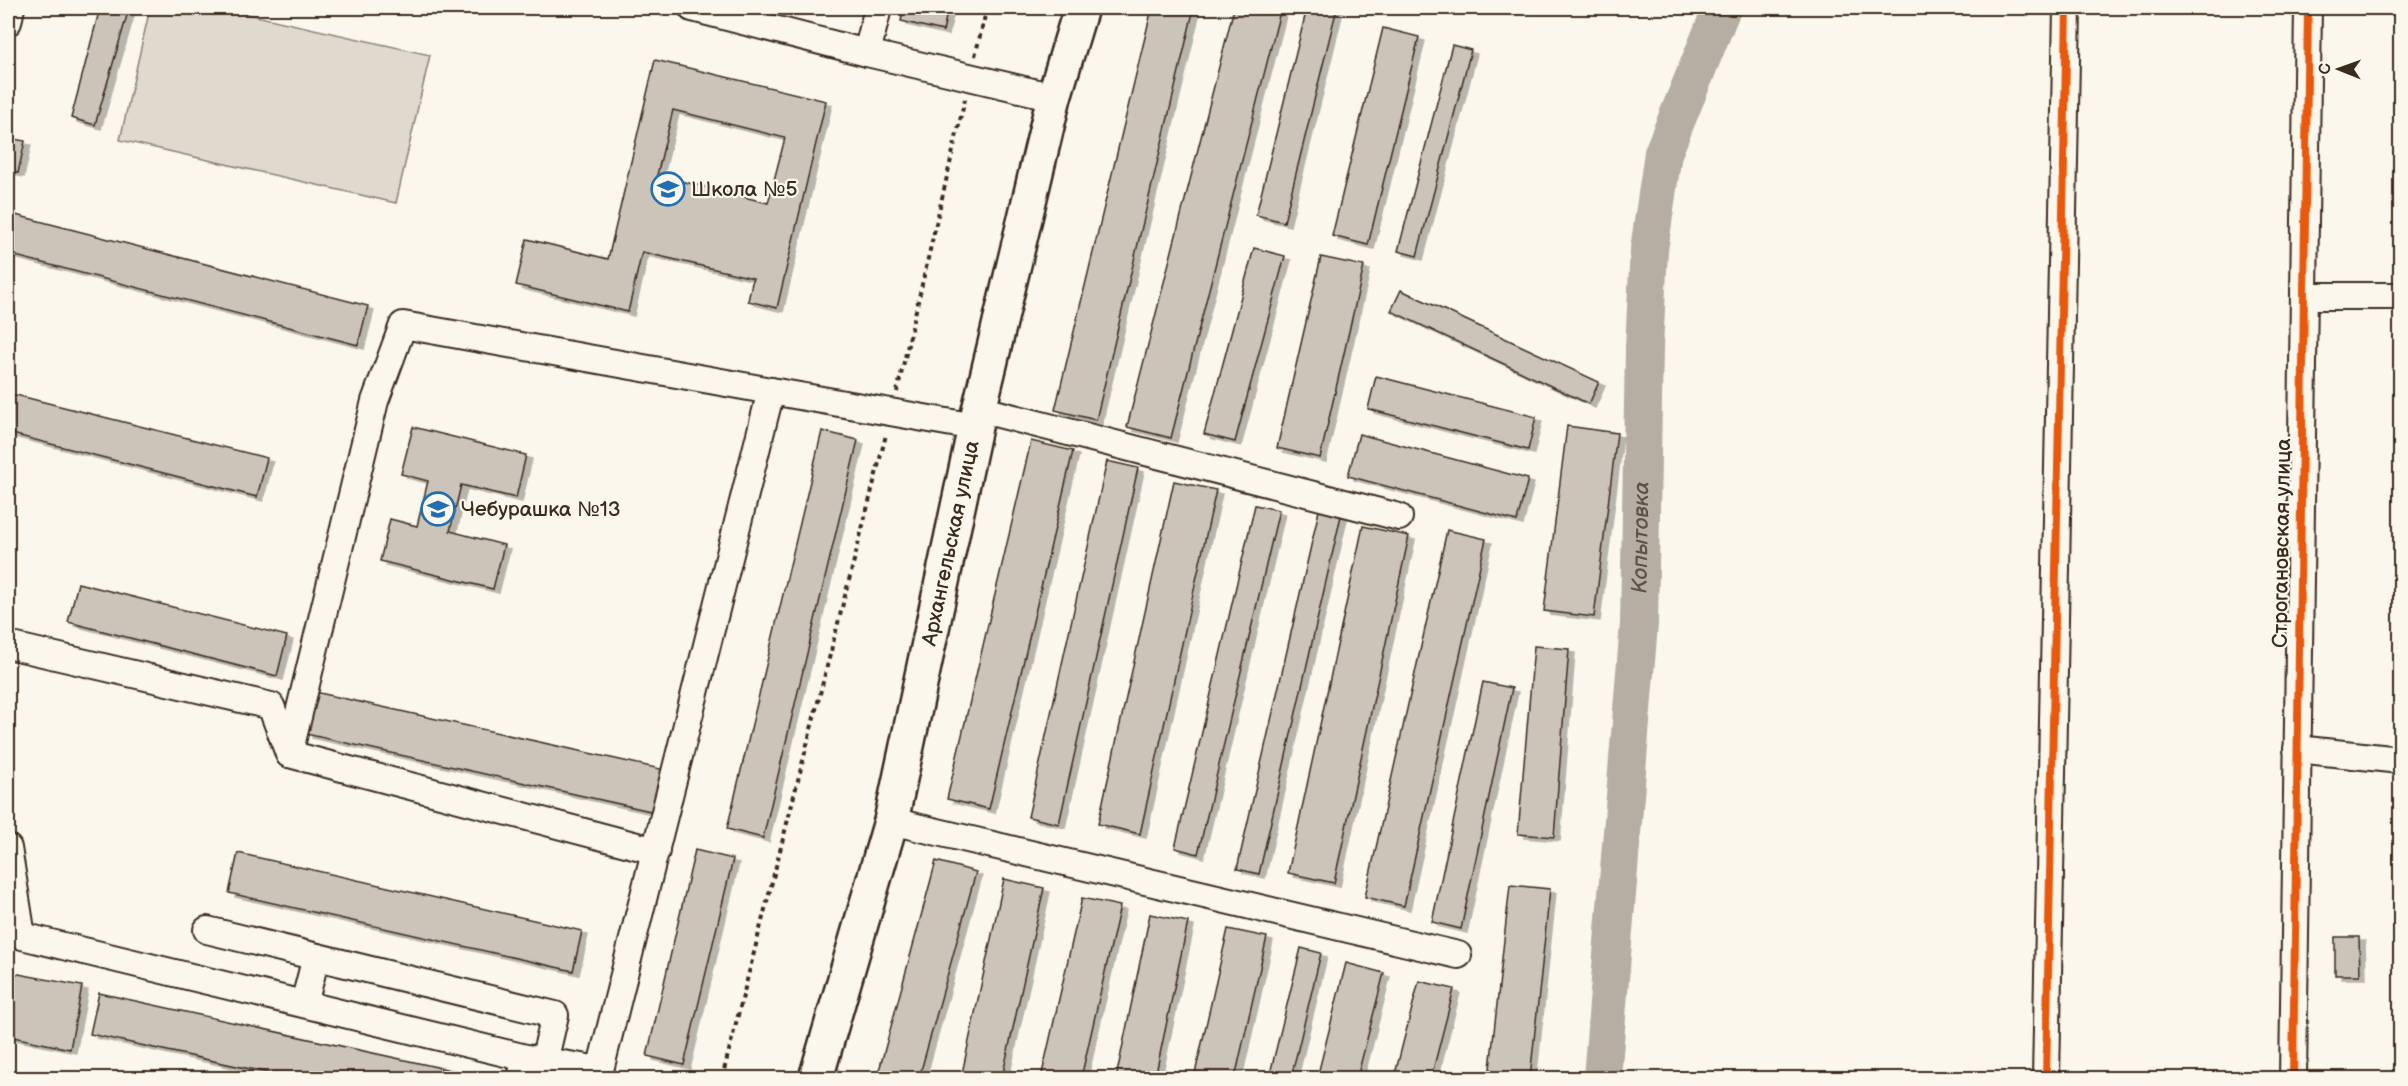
<svg xmlns="http://www.w3.org/2000/svg" width="2408" height="1086" font-family="'Balsamiq Sans',sans-serif">
  <defs>
    <filter id="shadow"><feDropShadow dx="6" dy="4" stdDeviation="0" flood-color="#0004"/></filter>
  </defs>
  <rect width="100%" height="100%" fill="#fbf7ec"/>
  <filter id="ink" filterUnits="userSpaceOnUse"><feTurbulence type="fractalNoise" baseFrequency=".0167" numOctaves="2"/><feDisplacementMap in="SourceGraphic" scale="12" xChannelSelector="R" yChannelSelector="G"/><feConvolveMatrix kernelMatrix="1 2 1 2 8 2 1 2 1" color-interpolation-filters="sRGB"/></filter>
  <g filter="url(#ink)">
    <!-- green -->
    <path fill="#dfd9ce" stroke="#8d8276" stroke-width="1.5" d="M150,8H220L430,55L396,203L120,140Z"/>
    <g fill="none" stroke-linecap="round" stroke-linejoin="round">
      <!-- river -->
      <path stroke="#b6aea2" stroke-width="38" id="s1" d="M1602,1078L1639,624L1644,347L1649,250L1663,153L1722,8"/>
    </g>
    <!-- building -->
    <g fill="#ccc4b9" stroke="#3b2a1e" stroke-width="1.5" fill-rule="evenodd" filter="url(#shadow)">
      <path d="M100,8H113L128,12L95,125L71,118Z"/>
      <path d="M904,8H948L943,31L901,21Z"/>
      <path d="M1152,8H1194L1096,420L1055,410Z"/>
      <path d="M1234,8H1281L1171,438L1127,427Z"/>
      <path d="M1307,8H1337L1284,222L1256,215Z"/>
      <path d="M1383,28L1419,37L1368,245L1332,236Z"/>
      <path d="M1452,45L1471,50L1417,256L1398,251Z"/>
      <path d="M655,60L826,101L777,308L748,301L753,278L642,252L628,312L516,285L527,239L608,259ZM673,110L785,138L768,203L657,175Z"/>
      <path d="M8,138L25,141L18,173L8,171Z"/>
      <path d="M8,213L368,306L358,345L8,254Z"/>
      <path d="M1254,248L1285,256L1235,442L1204,434Z"/>
      <path d="M1321,257L1364,266L1320,458L1277,448Z"/>
      <path d="M1401,290L1599,382L1589,404L1391,311Z"/>
      <path d="M1376,376L1536,417L1528,450L1368,409Z"/>
      <path d="M8,393L267,458L257,497L8,433Z"/>
      <path d="M1567,426L1617,433L1594,617L1544,611Z"/>
      <path d="M413,427L526,455L516,498L461,485L450,531L504,545L493,589L380,561L390,519L417,526L428,481L401,474Z"/>
      <path d="M822,431L858,440L763,838L727,829Z"/>
      <path d="M1359,434L1528,479L1517,521L1348,476Z"/>
      <path d="M1031,441L1073,451L989,809L947,799Z"/>
      <path d="M1107,461L1138,468L1059,824L1028,817Z"/>
      <path d="M1174,481L1216,490L1140,834L1098,824Z"/>
      <path d="M1321,502L1343,507L1259,874L1237,869Z"/>
      <path d="M1255,505L1279,510L1198,854L1175,848Z"/>
      <path d="M1363,526L1409,536L1334,883L1288,873Z"/>
      <path d="M1447,530L1486,539L1404,906L1365,897Z"/>
      <path d="M78,583L287,636L277,676L68,622Z"/>
      <path d="M1534,646L1569,649L1554,837L1518,834Z"/>
      <path d="M1483,682L1512,688L1461,929L1432,922Z"/>
      <path d="M315,692L665,770L655,812L306,734Z"/>
      <path d="M695,850L733,859L684,1065L647,1056Z"/>
      <path d="M238,853L582,931L573,971L229,893Z"/>
      <path d="M936,861L976,872L919,1078H877Z"/>
      <path d="M1004,879L1044,888L1002,1078H961Z"/>
      <path d="M1510,885L1550,889L1530,1078H1489Z"/>
      <path d="M1082,898L1120,906L1081,1078H1041Z"/>
      <path d="M1150,914L1188,922L1155,1078H1116Z"/>
      <path d="M1228,929L1267,937L1235,1078H1194Z"/>
      <path d="M2335,937H2359L2360,975H2335Z"/>
      <path d="M1301,948L1321,953L1291,1078H1269Z"/>
      <path d="M1346,963L1384,973L1357,1078H1317Z"/>
      <path d="M8,972L82,986L70,1049L8,1036Z"/>
      <path d="M1419,981L1454,989L1431,1078H1394Z"/>
      <path d="M99,993L487,1078H291L90,1034Z"/>
    </g>
    <g fill="none" stroke-linecap="round" stroke-linejoin="round">
      <!-- minor casing -->
      <g stroke="#3b2a1e" stroke-width="30">
        <g id="minor">
          <path d="M692,8L867,53"/>
          <path d="M878,8L867,53L1054,97"/>
          <path d="M8,22L11,8"/>
          <path d="M2304,296H2400"/>
          <path d="M979,409L1399,517"/>
          <path d="M8,645L271,706L289,754L656,851"/>
          <path d="M2297,749L2400,760"/>
          <path d="M289,754L375,401L403,325L771,391"/>
          <path d="M891,821L1458,955"/>
          <path d="M8,848L22,936L526,1058"/>
          <path d="M207,930L555,1015L544,1062"/>
          <path d="M304,1004L316,957"/>
          <path d="M521,1078L526,1058L600,1070L771,391L975,427"/>
          <path d="M2046,1078L2067,8"/>
          <path d="M2293,1078L2308,8"/>
        </g>
      </g>
      <!-- major casing -->
      <g stroke="#3b2a1e" stroke-width="38">
        <g id="major">
          <path id="s2" d="M816,1078L891,821L975,427L1054,97L1081,8"/>
        </g>
      </g>
      <!-- path -->
      <g stroke="#3b2a1e" stroke-width="4" stroke-dasharray="4.5 4.5" stroke-linecap="butt">
        <path d="M975,56L987,8"/>
        <path d="M897,392L965,99"/>
        <path d="M722,1078L886,435"/>
      </g>
      <!-- minor -->
      <use href="#minor" stroke="#fbf7ec" stroke-width="26"/>
      <!-- major -->
      <use href="#major" stroke="#fbf7ec" stroke-width="33"/>
      <!-- cycleway casing -->
      <g stroke="#fbf7ec" stroke-width="11">
        <g id="cycleway">
          <path d="M2046,1078L2067,8"/>
          <path d="M2293,1078L2308,8"/>
        </g>
      </g>
      <!-- cycleway -->
      <use href="#cycleway" stroke="#e8590c" stroke-width="8"/>
    </g>
  </g>
  <!-- icons -->
  <defs>
    <g id="school-ring" transform="scale(1.725)"><circle r="9.5" fill="#fbf7ec" stroke="#1f6fb2" stroke-width="1.5"/><path d="M0-5L7-2L0 1L-7-2ZM-4 1L0 2.5L4 1V4Q0 6-4 4Z" fill="#1f6fb2"/></g>
  </defs>
  <g fill-rule="evenodd">
    <use href="#school-ring" x="668" y="189"/>
    <use href="#school-ring" x="438" y="509"/>
  </g>
  <g text-anchor="middle" dominant-baseline="central" stroke-width="4.5" stroke-linejoin="round" paint-order="stroke">
    <!-- poi labels -->
    <g font-size="21" fill="#3b2a1e" stroke="#fbf7ec" text-anchor="start">
      <text x="691" y="189">Школа №5</text>
      <text x="461" y="509">Чебурашка №13</text>
    </g>
    <!-- street labels -->
    <g font-size="21" fill="#3b2a1e" stroke="#fbf7ec">
      <text stroke="none"><textPath href="#s2" startOffset="552">Архангельская улица</textPath></text>
      <text transform="translate(2282 543) rotate(-89)">Строгановская улица</text>
    </g>
    <!-- water labels -->
    <g font-size="22" font-style="italic" fill="#605246" stroke="#fbf7ec">
      <text stroke="none"><textPath href="#s1" startOffset="542">Копытовка</textPath></text>
    </g>
  </g>
  <!-- margin -->
  <rect width="2408" height="1086" fill="none" stroke="#fbf7ec" stroke-width="30"/>
  <rect x="15" y="15" width="2378" height="1056" fill="none" stroke="#3b2a1e" stroke-width="2" filter="url(#ink)"/>
  <!-- north arrow -->
  <g transform="translate(2339 69) rotate(271)" stroke="#fbf7ec" stroke-width="4.5" paint-order="stroke">
  <path d="M0-4.5L10 22L0 15L-10 22Z" fill="#3b2a1e"/>
  <text y="-9" font-size="16" font-weight="bold" text-anchor="middle" fill="#3b2a1e">С</text>
  </g>
</svg>
